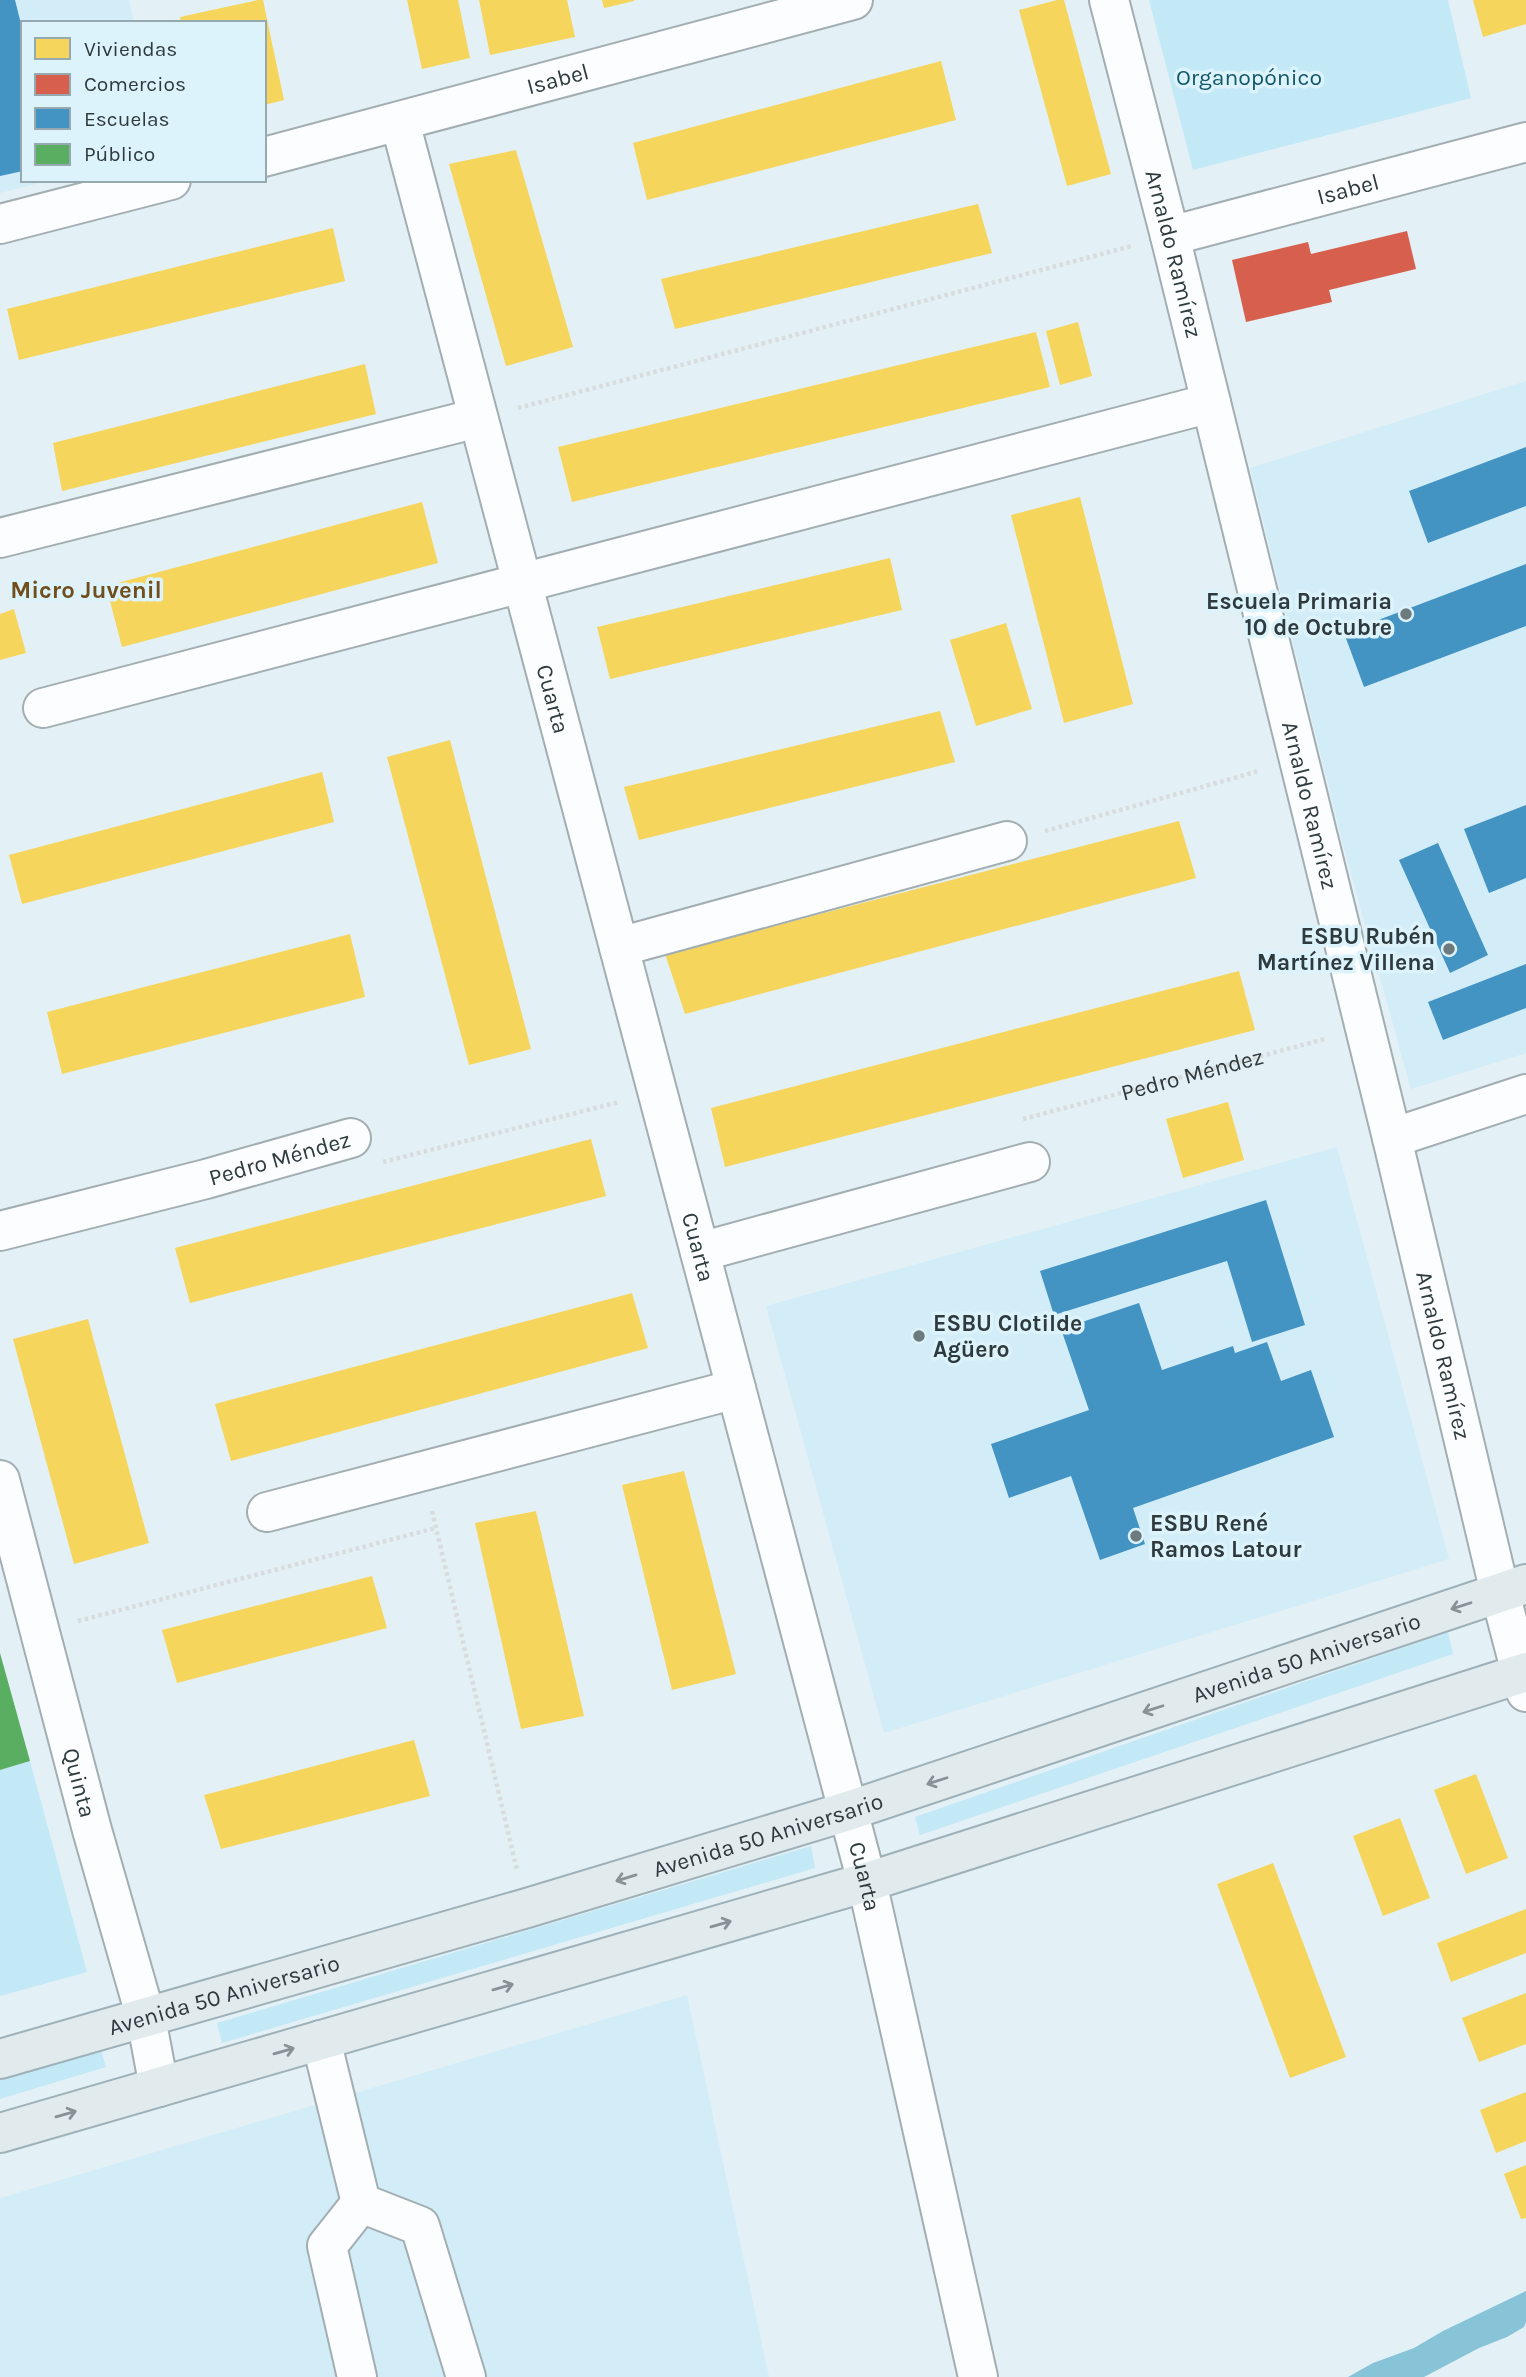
<svg xmlns="http://www.w3.org/2000/svg" width="1526" height="2377" font-family="Karla,sans-serif">
  <rect width="100%" height="100%" fill="#e3f0f5"/>
  <!-- built -->
  <g fill="#d2edf7">
    <path d="M0,0H129L134,23H23V180H52L0,193Z"/>
    <path d="M1526,381V1053L1411,1089L1343,845L1250,468Z"/>
    <path d="M1337,1147L1449,1559L884,1733L766,1306Z"/>
    <path d="M687,1995L769,2377H0V2198Z"/>
  </g>
  <!-- green -->
  <g fill="#c3e9f7">
    <path d="M1149,0H1448L1471,98L1193,170Z"/>
    <path d="M1448,1632L1453,1654L920,1835L915,1817Z"/>
    <path d="M30,1761L87,1972L0,1996V1770Z"/>
    <path d="M811,1846L815,1868L222,2043L217,2023Z"/>
    <path d="M101,2050L106,2067L0,2099V2080Z"/>
  </g>
  <!-- water -->
  <path fill="#87c4d8" d="M1526,2291V2322L1524,2327L1507,2337L1479,2348L1424,2377H1348L1373,2363L1414,2348L1443,2331Z"/>
  <!-- homes -->
  <g fill="#f6d55c">
    <path d="M258,0H263L284,100L264,105V23H181L180,17Z"/>
    <path d="M407,0H458L470,58L422,69Z"/>
    <path d="M479,0H567L575,37L490,55Z"/>
    <path d="M602,0H634V1L604,8Z"/>
    <path d="M1057,0H1064L1111,174L1067,186L1019,10Z"/>
    <path d="M1473,0H1526V24L1483,37Z"/>
    <path d="M941,61L956,120L647,200L633,143Z"/>
    <path d="M516,150L573,347L506,366L449,164Z"/>
    <path d="M978,204L992,253L675,329L661,279Z"/>
    <path d="M333,228L345,281L19,360L7,309Z"/>
    <path d="M1078,322L1092,376L1060,385L1046,331Z"/>
    <path d="M1036,332L1050,387L572,502L558,447Z"/>
    <path d="M365,364L376,414L62,491L53,443Z"/>
    <path d="M1080,497L1133,704L1064,723L1011,515Z"/>
    <path d="M422,502L438,563L122,647L106,586Z"/>
    <path d="M890,558L902,610L610,679L597,627Z"/>
    <path d="M14,609L26,653L0,660V614Z"/>
    <path d="M1006,623L1032,709L976,726L950,640Z"/>
    <path d="M940,711L955,762L639,840L624,787Z"/>
    <path d="M450,740L531,1049L469,1065L387,757Z"/>
    <path d="M322,772L334,822L22,904L9,855Z"/>
    <path d="M1179,821L1196,878L685,1014L665,954Z"/>
    <path d="M350,934L365,997L62,1074L47,1012Z"/>
    <path d="M1239,971L1255,1030L725,1167L711,1108Z"/>
    <path d="M1228,1102L1244,1160L1183,1178L1166,1119Z"/>
    <path d="M591,1139L606,1196L190,1303L175,1248Z"/>
    <path d="M632,1293L648,1348L231,1461L215,1404Z"/>
    <path d="M88,1319L149,1543L74,1564L13,1339Z"/>
    <path d="M684,1471L736,1674L672,1690L622,1485Z"/>
    <path d="M536,1511L584,1716L521,1729L475,1523Z"/>
    <path d="M372,1576L387,1628L177,1683L162,1630Z"/>
    <path d="M414,1740L430,1796L221,1849L204,1795Z"/>
    <path d="M1476,1774L1508,1858L1466,1874L1434,1790Z"/>
    <path d="M1400,1818L1430,1898L1383,1916L1353,1836Z"/>
    <path d="M1273,1863L1346,2057L1290,2078L1217,1884Z"/>
    <path d="M1526,1909V1953L1451,1982L1437,1943Z"/>
    <path d="M1526,1993V2044L1479,2062L1462,2018Z"/>
    <path d="M1526,2092V2141L1496,2153L1480,2110Z"/>
    <path d="M1526,2165V2218L1521,2219L1504,2174Z"/>
  </g>
  <!-- shops -->
  <path fill="#d6604d" d="M1407,231L1416,269L1329,290L1332,302L1246,322L1232,260L1308,242L1311,254Z"/>
  <!-- schools -->
  <g fill="#4393c3">
    <path d="M0,0H15L23,32V171L0,176Z"/>
    <path d="M1526,447V506L1428,543L1409,491Z"/>
    <path d="M1526,564V626L1364,687L1344,633Z"/>
    <path d="M1526,805V878L1489,893L1464,829Z"/>
    <path d="M1438,843L1488,955L1450,973L1399,860Z"/>
    <path d="M1526,964V1008L1443,1040L1428,1002Z"/>
    <path d="M1266,1200L1305,1325L1252,1342L1227,1261L1054,1315L1040,1271Z"/>
    <path d="M1139,1303L1162,1370L1233,1346L1235,1353L1267,1342L1281,1381L1311,1370L1334,1437L1133,1508L1145,1544L1100,1560L1071,1476L1009,1498L991,1444L1089,1410L1061,1329Z"/>
  </g>
  <!-- public -->
  <path fill="#5aae61" d="M0,1653L30,1761L0,1770Z"/>
  <g fill="none" stroke-linecap="round" stroke-linejoin="round">
    <!-- minor casing -->
    <g stroke="#a3aeb2" stroke-width="42">
      <g id="minor">
        <path id="s2" d="M1109,0L1170,236L1299,760L1392,1138L1500,1593L1526,1692"/>
        <path id="s3" d="M400,122L867,1882L978,2377"/>
        <path id="s4" d="M264,157L853,0"/>
        <path d="M0,224L171,180"/>
        <path id="s5" d="M1170,236L1526,142"/>
        <path d="M0,538L478,418"/>
        <path d="M43,708L1211,403"/>
        <path d="M619,947L1007,841"/>
        <path d="M1392,1138L1526,1094"/>
        <path id="s6" d="M0,1231L206,1179L351,1138"/>
        <path d="M700,1252L1030,1162"/>
        <path id="s7" d="M0,1480L92,1830L146,2018L159,2087"/>
        <path d="M267,1512L736,1389"/>
        <path d="M321,2040L361,2203"/>
        <path d="M361,2203L420,2226L466,2377"/>
        <path d="M357,2377L327,2246L361,2203"/>
      </g>
    </g>
    <!-- major casing -->
    <g stroke="#9eb1b8" stroke-width="42">
      <g id="major">
        <path id="s8" d="M0,2059L527,1908L848,1811L1526,1584"/>
        <path d="M0,2133L867,1882L1526,1672"/>
      </g>
    </g>
    <!-- path -->
    <g stroke="#d8dcde" stroke-width="4.5" stroke-dasharray="3.5 3.5" stroke-linecap="butt">
      <path d="M518,408L1132,246"/>
      <path d="M1045,831L1259,771"/>
      <path id="s1" d="M1023,1119L1325,1039"/>
      <path d="M383,1162L619,1102"/>
      <path d="M432,1511L517,1870"/>
      <path d="M78,1621L436,1528"/>
    </g>
    <!-- minor -->
    <use href="#minor" stroke="#fbfdfe" stroke-width="38"/>
    <!-- major -->
    <use href="#major" stroke="#e1eaed" stroke-width="38"/>
  </g>
  <!-- one-way arrows -->
  <defs><path id="oneway-shaft" d="M-6 0H5M1.5-3L5.5 0L1.5 3" fill="none" stroke-width="1.6" stroke-linecap="round" stroke-linejoin="round" transform="scale(1.75)"/></defs>
  <g stroke="#889296">
    <use href="#oneway-shaft" transform="translate(1461 1606) rotate(162)"/>
    <use href="#oneway-shaft" transform="translate(1153 1709) rotate(162)"/>
    <use href="#oneway-shaft" transform="translate(937 1781) rotate(162)"/>
    <use href="#oneway-shaft" transform="translate(626 1878) rotate(163)"/>
    <use href="#oneway-shaft" transform="translate(721 1924) rotate(-16)"/>
    <use href="#oneway-shaft" transform="translate(503 1987) rotate(-16)"/>
    <use href="#oneway-shaft" transform="translate(284 2051) rotate(-16)"/>
    <use href="#oneway-shaft" transform="translate(66 2114) rotate(-16)"/>
  </g>
  <!-- markers -->
  <g fill="#6d7a7e" stroke="#dcf3fc" stroke-width="2.5">
    <circle cx="1406" cy="614" r="7"/>
    <circle cx="1449" cy="949" r="7"/>
    <circle cx="919" cy="1336" r="7"/>
    <circle cx="1136" cy="1536" r="7"/>
  </g>
  <g text-anchor="middle" dominant-baseline="central" stroke-width="7" stroke-linejoin="round" paint-order="stroke">
    <!-- park labels -->
    <g font-size="23" fill="#13576b" stroke="#dcf3fc">
      <text x="1249" y="77">Organopónico</text>
    </g>
    <!-- street labels -->
    <g font-size="23" fill="#2e3a3e" stroke="#dcf3fc">
      <text stroke="none"><textPath href="#s4" startOffset="304">Isabel</textPath></text>
      <text stroke="none"><textPath href="#s5" startOffset="184">Isabel</textPath></text>
      <text stroke="none"><textPath href="#s2" startOffset="262">Arnaldo Ramírez</textPath></text>
      <text stroke="none"><textPath href="#s3" startOffset="597">Cuarta</textPath></text>
      <text stroke="none"><textPath href="#s2" startOffset="830">Arnaldo Ramírez</textPath></text>
      <text stroke="none"><textPath href="#s1" startOffset="175">Pedro Méndez</textPath></text>
      <text stroke="none"><textPath href="#s6" startOffset="289">Pedro Méndez</textPath></text>
      <text stroke="none"><textPath href="#s3" startOffset="1164">Cuarta</textPath></text>
      <text stroke="none"><textPath href="#s2" startOffset="1396">Arnaldo Ramírez</textPath></text>
      <text stroke="none"><textPath href="#s8" startOffset="1367">Avenida 50 Aniversario</textPath></text>
      <text stroke="none"><textPath href="#s7" startOffset="313">Quinta</textPath></text>
      <text stroke="none"><textPath href="#s8" startOffset="800">Avenida 50 Aniversario</textPath></text>
      <text stroke="none"><textPath href="#s3" startOffset="1815">Cuarta</textPath></text>
      <text stroke="none"><textPath href="#s8" startOffset="233">Avenida 50 Aniversario</textPath></text>
    </g>
    <!-- poi labels -->
    <g font-size="23" font-weight="bold" fill="#2e3a3e" stroke="#dcf3fc" text-anchor="end">
      <text x="1392" y="601">Escuela Primaria<tspan x="1392" dy="26">10 de Octubre</tspan></text>
      <text x="1435" y="936">ESBU Rubén<tspan x="1435" dy="26">Martínez Villena</tspan></text>
      <text x="933" y="1323" text-anchor="start">ESBU Clotilde<tspan x="933" dy="26">Agüero</tspan></text>
      <text x="1150" y="1523" text-anchor="start">ESBU René<tspan x="1150" dy="26">Ramos Latour</tspan></text>
    </g>
    <!-- neighbourhood labels -->
    <g font-size="24" font-weight="bold" fill="#714e1c" stroke="#dcf3fc">
      <text x="86" y="590">Micro Juvenil</text>
    </g>
  </g>
  <!-- legend -->
  <rect x="21" y="21" width="245" height="161" fill="#dcf3fc" stroke="#96a9b0" stroke-width="2"/>
  <rect x="35" y="38" width="35" height="21" fill="#f6d55c" stroke="#96a9b0" stroke-width="2"/>
  <text x="84" y="56" font-size="21" fill="#2e3a3e">Viviendas</text>
  <rect x="35" y="74" width="35" height="21" fill="#d6604d" stroke="#96a9b0" stroke-width="2"/>
  <text x="84" y="91" font-size="21" fill="#2e3a3e">Comercios</text>
  <rect x="35" y="108" width="35" height="21" fill="#4393c3" stroke="#96a9b0" stroke-width="2"/>
  <text x="84" y="126" font-size="21" fill="#2e3a3e">Escuelas</text>
  <rect x="35" y="144" width="35" height="21" fill="#5aae61" stroke="#96a9b0" stroke-width="2"/>
  <text x="84" y="161" font-size="21" fill="#2e3a3e">Público</text>
</svg>
